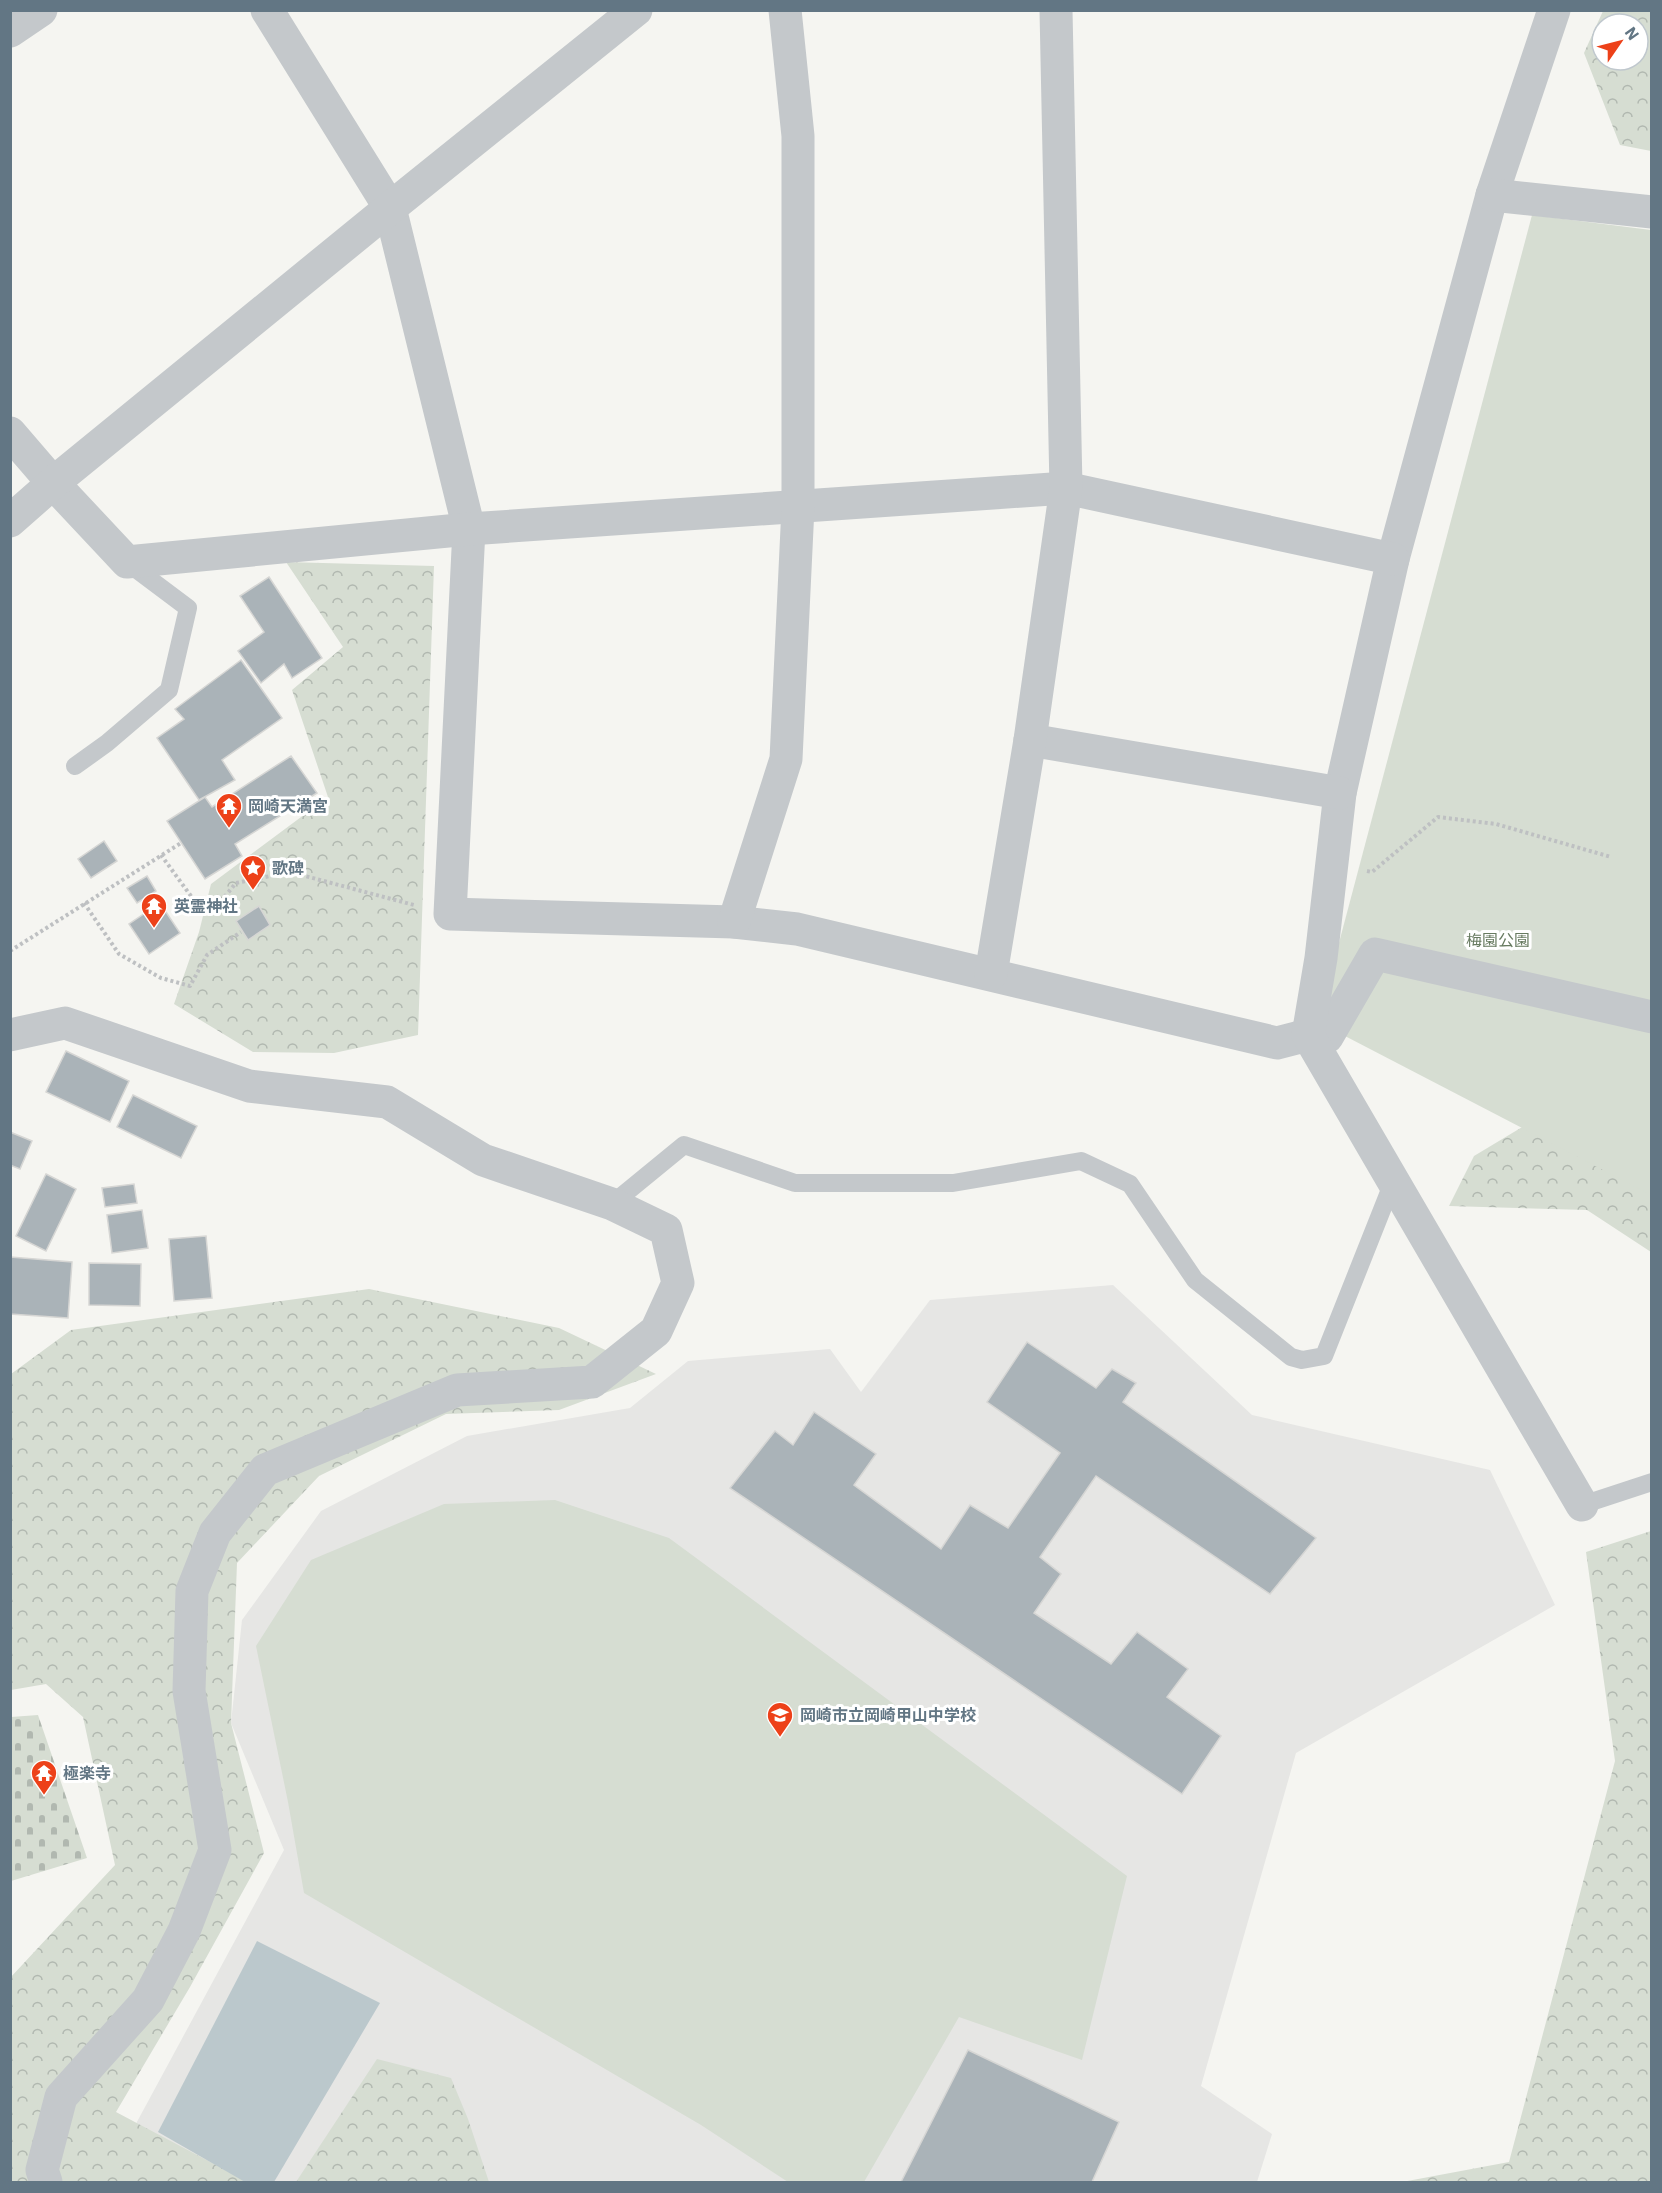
<svg xmlns="http://www.w3.org/2000/svg" width="1662" height="2193" font-family="'IBM Plex Sans','Noto Sans JP',sans-serif">
  <defs>
    <pattern id="forest-crowns" width="20" height="18" patternUnits="userSpaceOnUse" patternTransform="scale(1.5)"><rect width="20" height="18" fill="#d6ddd2"/><path d="M2 6a3 3 0 1 1 6 0M12 15a3 3 0 1 1 6 0" fill="none" stroke="#b1b8b0"/></pattern>
    <pattern id="cemetery-stones" width="16" height="16" patternUnits="userSpaceOnUse" patternTransform="scale(1.5)"><rect width="16" height="16" fill="#d6ddd2"/><path d="M2 7V4a2 2 0 0 1 4 0v3zM10 15v-3a2 2 0 0 1 4 0v3z" fill="#b1b8b0"/></pattern>
  </defs>
  <rect width="100%" height="100%" fill="#f5f5f1"/>
  <!-- built -->
  <path fill="#e6e6e4" d="M1113,1285L1252,1415L1490,1470L1555,1605L1296,1753L1201,2086L1272,2134L1257,2182H126L125,2144L284,1850L231,1723L242,1620L321,1511L467,1436L630,1408L688,1361L830,1349L861,1392L930,1300Z"/>
  <!-- forest -->
  <g fill="url(#forest-crowns)" fill-rule="evenodd">
    <path d="M1603,11H1651V151L1620,145L1584,53ZM1602,24H1638V60H1602Z"/>
    <path d="M286,562L434,566L418,1035L334,1053L253,1052L174,1004L199,932L211,884L328,797L292,690L343,647Z"/>
    <path d="M1544,1114L1651,1137V1252L1587,1210L1449,1206L1474,1156Z"/>
    <path d="M369,1289L559,1328L656,1374L559,1410L446,1414L319,1476L237,1563L231,1723L264,1853L190,1987L116,2112L248,2182H11L10,1978L115,1865L83,1717L46,1684L11,1690V1374L71,1330Z"/>
    <path d="M1651,1531V2182H1402L1509,2162L1615,1761L1586,1552Z"/>
    <path d="M377,2059L451,2078L468,2119L489,2182H296Z"/>
  </g>
  <!-- cemetery -->
  <path fill="url(#cemetery-stones)" d="M38,1715L87,1858L11,1881V1717Z"/>
  <!-- park -->
  <g fill="#d6ddd2">
    <path d="M1532,215L1651,230V1195L1318,1022Z"/>
    <path d="M555,1500L669,1538L1127,1876L1082,2060L959,2017L864,2182H788L701,2125L304,1893L288,1802L256,1646L311,1560L444,1504Z"/>
  </g>
  <!-- water -->
  <path fill="#bbc8cc" d="M257,1941L380,2003L274,2182H245L158,2132Z"/>
  <!-- building -->
  <g fill="#aab3b8" stroke="#d6d6d4" stroke-width="1.5">
    <path d="M269,577L322,658L292,678L284,664L261,683L238,651L264,632L240,596Z"/>
    <path d="M241,660L282,718L222,760L235,780L199,800L157,738L184,719L175,709Z"/>
    <path d="M291,756L317,793L235,844L242,856L205,879L167,821L205,797L212,807Z"/>
    <path d="M104,841L117,861L91,878L78,859Z"/>
    <path d="M147,876L156,891L137,903L127,888Z"/>
    <path d="M160,903L180,933L149,954L129,924Z"/>
    <path d="M259,906L270,925L248,940L236,921Z"/>
    <path d="M66,1051L129,1081L110,1122L46,1092Z"/>
    <path d="M133,1095L197,1126L181,1158L117,1127Z"/>
    <path d="M10,1132L32,1141L20,1169L10,1165Z"/>
    <path d="M46,1174L76,1189L46,1251L16,1236Z"/>
    <path d="M134,1184L137,1203L105,1207L102,1188Z"/>
    <path d="M142,1210L148,1248L112,1253L107,1215Z"/>
    <path d="M206,1236L212,1298L174,1301L169,1239Z"/>
    <path d="M10,1257L72,1262L68,1318L10,1314Z"/>
    <path d="M89,1263L141,1264L140,1306L89,1305Z"/>
    <path d="M1027,1342L1096,1388L1112,1369L1136,1383L1123,1402L1316,1538L1270,1594L1096,1476L1040,1557L1061,1574L1034,1613L1111,1664L1137,1632L1188,1669L1167,1697L1221,1736L1182,1794L730,1488L775,1431L793,1445L814,1412L876,1454L854,1485L941,1549L970,1505L1008,1528L1060,1453L987,1402Z"/>
    <path d="M968,2050L1119,2122L1092,2182H901Z"/>
  </g>
  <g fill="none" stroke-linecap="round" stroke-linejoin="round">
    <!-- path -->
    <g stroke="#bec0c2" stroke-width="4" stroke-dasharray="3 3" stroke-linecap="butt">
      <path d="M161,855L196,903L221,901L236,883L290,872L414,905"/>
      <path d="M1367,871L1372,872L1438,817L1496,824L1611,857"/>
      <path d="M84,903L119,954L161,978L190,986L207,955L241,932"/>
      <path d="M10,951L181,843"/>
    </g>
    <!-- lane -->
    <g stroke="#c4c8cb" stroke-width="18">
      <path d="M75,766L107,743L169,690L188,608L128,563"/>
      <path d="M612,1204L684,1145L795,1183H953L1081,1161L1130,1184L1195,1280L1291,1357L1302,1360L1324,1356L1393,1182"/>
      <path d="M1582,1505L1652,1482"/>
    </g>
    <!-- street -->
    <g stroke="#c4c8cb" stroke-width="33">
      <path d="M267,10L390,208L469,529L450,914L734,922L797,929L1277,1043L1308,1035L1327,1037L1375,954L1652,1017"/>
      <path d="M1554,10L1492,195L1393,559L1340,793L1321,958L1308,1035L1582,1505"/>
      <path d="M10,31L41,10"/>
      <path d="M1492,195L1652,212"/>
      <path d="M10,433L53,483L127,562L469,529L1066,488L1393,559"/>
      <path d="M10,521L53,483L390,208L636,10"/>
      <path d="M1030,740L1340,793"/>
      <path d="M734,922L786,759L798,507V136L785,10"/>
      <path d="M991,974L1030,740L1066,488L1056,10"/>
      <path d="M10,1035L65,1023L249,1086L387,1102L483,1160L612,1204L666,1230L678,1283L656,1331L592,1382L457,1390L265,1470L215,1533L192,1591L189,1691L215,1850L184,1931L148,2000L61,2097L42,2170L46,2182"/>
    </g>
  </g>
  <!-- icons -->
  <defs>
    <g id="temple-pin" transform="scale(1.35)"><path d="M0 17L-7.5 6A9.5 9.5 0 1 1 7.5 6Z" fill="#ed4119" stroke="#fff"/><path d="M0-6L5-2H3V0L6.5 2.5H4V6H1.5V3h-3V6H-4V2.5H-6.5L-3 0V-2H-5Z" fill="#fff"/></g>
    <g id="sight-pin" transform="scale(1.35)"><path d="M0 17L-7.5 6A9.5 9.5 0 1 1 7.5 6Z" fill="#ed4119" stroke="#fff"/><path d="M0-6L1.8-2.2L6-1.7L2.9 1.2L3.7 5.4L0 3.3L-3.7 5.4L-2.9 1.2L-6-1.7L-1.8-2.2Z" fill="#fff"/></g>
    <g id="school-pin" transform="scale(1.35)"><path d="M0 17L-7.5 6A9.5 9.5 0 1 1 7.5 6Z" fill="#ed4119" stroke="#fff"/><path d="M0-5L7-2L0 1L-7-2ZM-4 1L0 2.5L4 1V4Q0 6-4 4Z" fill="#fff"/></g>
  </defs>
  <g fill-rule="evenodd">
    <use href="#temple-pin" x="229" y="806"/>
    <use href="#sight-pin" x="253" y="868"/>
    <use href="#temple-pin" x="154" y="906"/>
    <use href="#school-pin" x="780" y="1715"/>
    <use href="#temple-pin" x="44" y="1773"/>
  </g>
  <g text-anchor="middle" dominant-baseline="central" stroke-width="6" stroke-linejoin="round" paint-order="stroke">
    <!-- poi labels -->
    <g font-size="16" font-weight="bold" fill="#627684" stroke="#fff" text-anchor="start">
      <text x="248" y="806">岡崎天満宮</text>
      <text x="272" y="868">歌碑</text>
      <text x="174" y="906">英霊神社</text>
      <text x="800" y="1715">岡崎市立岡崎甲山中学校</text>
      <text x="63" y="1773">極楽寺</text>
    </g>
    <!-- park labels -->
    <g font-size="16" fill="#687b61" stroke="#fff">
      <text x="1498" y="940">梅園公園</text>
    </g>
  </g>
  <!-- border -->
  <rect width="1662" height="2193" fill="none" stroke="#627684" stroke-width="24"/>
  <!-- north arrow -->
  <g transform="translate(1620 42) rotate(55)"><circle r="28" fill="#ffffff" stroke="#c0c8ce" stroke-width="1.5"/>
  <path d="M0-4.5L10 22L0 15L-10 22Z" fill="#ed4119"/>
  <text y="-9" font-size="16" font-weight="bold" text-anchor="middle" fill="#627684">N</text>
  </g>
</svg>
